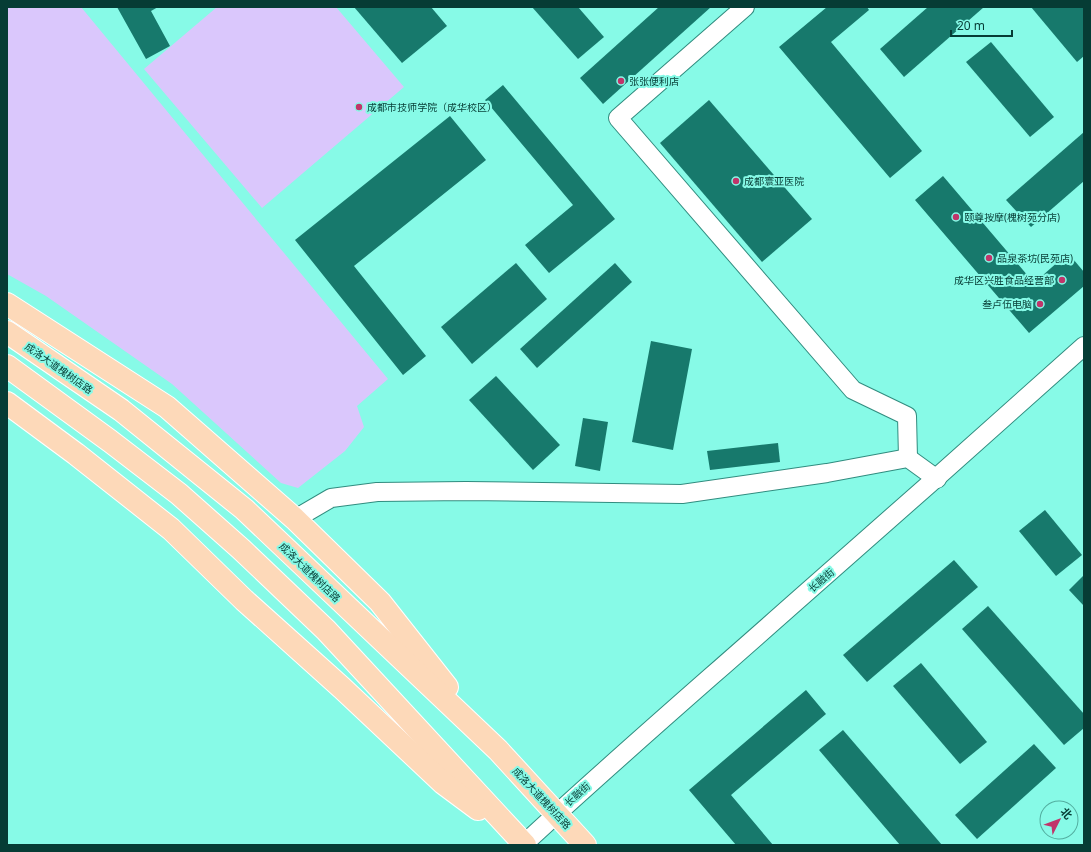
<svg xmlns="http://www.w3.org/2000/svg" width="1091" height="852" font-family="'Noto Sans','Noto Sans SC',sans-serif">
  <rect width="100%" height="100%" fill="#87fae7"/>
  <!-- green -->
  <g fill="#dac7fc">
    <path d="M7,7H81L388,379L357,406L364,427L345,451L298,488L281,483L172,384L46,296L7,274Z"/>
    <path d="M217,7H336L404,87L262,208L144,69Z"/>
  </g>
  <!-- building -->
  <g fill="#17796c">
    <path d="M117,7H158L151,11L170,46L146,59Z"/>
    <path d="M354,7H431L447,26L402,63Z"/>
    <path d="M532,7H578L604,37L578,59Z"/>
    <path d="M659,7H711L603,104L580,78Z"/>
    <path d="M827,7H867L869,10L831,42L922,151L890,178L779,47Z"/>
    <path d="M928,7H984L904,77L880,49Z"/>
    <path d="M1031,7H1084V56L1077,62Z"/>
    <path d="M991,42L1054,117L1030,137L966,62Z"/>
    <path d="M503,85L615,219L549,273L525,245L573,205L485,100Z"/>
    <path d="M709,100L812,219L762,262L660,143Z"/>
    <path d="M450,116L486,160L354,266L426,356L403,375L295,240Z"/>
    <path d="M1084,132V181L1031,227L1006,200Z"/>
    <path d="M943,176L1034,283L1068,253L1084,272V286L1029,333L915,200Z"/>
    <path d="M516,263L547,299L472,364L441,327Z"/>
    <path d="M615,263L632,282L537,368L520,349Z"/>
    <path d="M651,341L692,349L673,450L632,442Z"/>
    <path d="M496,376L560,445L533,470L469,400Z"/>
    <path d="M583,418L608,422L600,471L575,466Z"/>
    <path d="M778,443L780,462L710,470L707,451Z"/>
    <path d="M1045,510L1082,555L1056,576L1019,531Z"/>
    <path d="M954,560L978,587L867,682L843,655Z"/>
    <path d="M1084,575V606L1069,590Z"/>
    <path d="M988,606L1084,714V728L1064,745L962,629Z"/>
    <path d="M921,663L987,742L960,764L893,686Z"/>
    <path d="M806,690L826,714L731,795L773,845H736L689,790Z"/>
    <path d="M843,730L942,845H900L819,750Z"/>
    <path d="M1034,744L1056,768L977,839L955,815Z"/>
  </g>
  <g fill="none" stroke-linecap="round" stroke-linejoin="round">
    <!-- minor casing -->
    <g stroke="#318c7f" stroke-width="20">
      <g id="minor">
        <path d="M745,7L618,118L853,390L907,416L908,458"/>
        <path d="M295,519L331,498L377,492L466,491L682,494L827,473L908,458L937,479"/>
        <path d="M524,845V844C611,763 702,685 791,606C889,520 987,433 1084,346"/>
      </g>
    </g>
    <!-- primary casing -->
    <g stroke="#fff" stroke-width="24">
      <g id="primary">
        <path d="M7,304L167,407L295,519L380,602L447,687"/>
        <path d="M7,332L121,410L244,509L498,750L585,845"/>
        <path d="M7,366L110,441L179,494L241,549L326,630L525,845"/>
        <path d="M7,403L76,454L171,529L244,600L342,688L443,783L478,809"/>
      </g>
    </g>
    <!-- minor -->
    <use href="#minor" stroke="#fff" stroke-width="18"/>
    <!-- primary -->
    <use href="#primary" stroke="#fdd9b9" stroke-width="22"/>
  </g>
  <!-- markers -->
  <g fill="#c0356a" stroke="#87fae7" stroke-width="1.5">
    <circle cx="621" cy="81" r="4"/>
    <circle cx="359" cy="107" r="4"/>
    <circle cx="736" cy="181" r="4"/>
    <circle cx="956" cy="217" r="4"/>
    <circle cx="989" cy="258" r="4"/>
    <circle cx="1062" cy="280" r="4"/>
    <circle cx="1040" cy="304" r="4"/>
  </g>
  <g text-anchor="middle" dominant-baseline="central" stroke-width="4" stroke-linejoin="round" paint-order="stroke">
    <!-- poi labels -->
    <g font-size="10" fill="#063c35" stroke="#87fae7" text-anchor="start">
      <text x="629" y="81">张张便利店</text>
      <text x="367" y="107">成都市技师学院（成华校区）</text>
      <text x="744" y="181">成都寰亚医院</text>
      <text x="964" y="217">颐尊按摩(槐树苑分店)</text>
      <text x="997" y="258">品泉茶坊(民苑店)</text>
      <text x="1054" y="280" text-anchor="end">成华区兴胜食品经营部</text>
      <text x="1032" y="304" text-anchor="end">叁卢伍电脑</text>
    </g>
    <!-- street labels -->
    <g font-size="10" fill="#063c35" stroke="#87fae7">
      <text transform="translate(59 368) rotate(35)">成洛大道槐树店路</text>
      <text transform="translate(310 572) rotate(44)">成洛大道槐树店路</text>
      <text transform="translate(821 580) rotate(-41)">长融街</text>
      <text transform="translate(577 794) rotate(-42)">长融街</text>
      <text transform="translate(542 798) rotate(47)">成洛大道槐树店路</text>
    </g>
  </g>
  <!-- border -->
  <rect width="1091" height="852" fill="none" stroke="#063c35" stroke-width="16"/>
  <!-- north arrow -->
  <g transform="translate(1059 820) rotate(48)"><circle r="19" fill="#87fae7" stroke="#53aea0"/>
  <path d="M0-3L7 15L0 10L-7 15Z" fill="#c0356a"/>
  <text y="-6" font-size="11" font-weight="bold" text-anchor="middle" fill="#063c35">北</text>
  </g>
  <!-- scale -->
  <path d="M951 30v6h61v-6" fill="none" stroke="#063c35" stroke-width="2"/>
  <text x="957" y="30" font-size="12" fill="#063c35" stroke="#87fae7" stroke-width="3" paint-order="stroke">20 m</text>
</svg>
